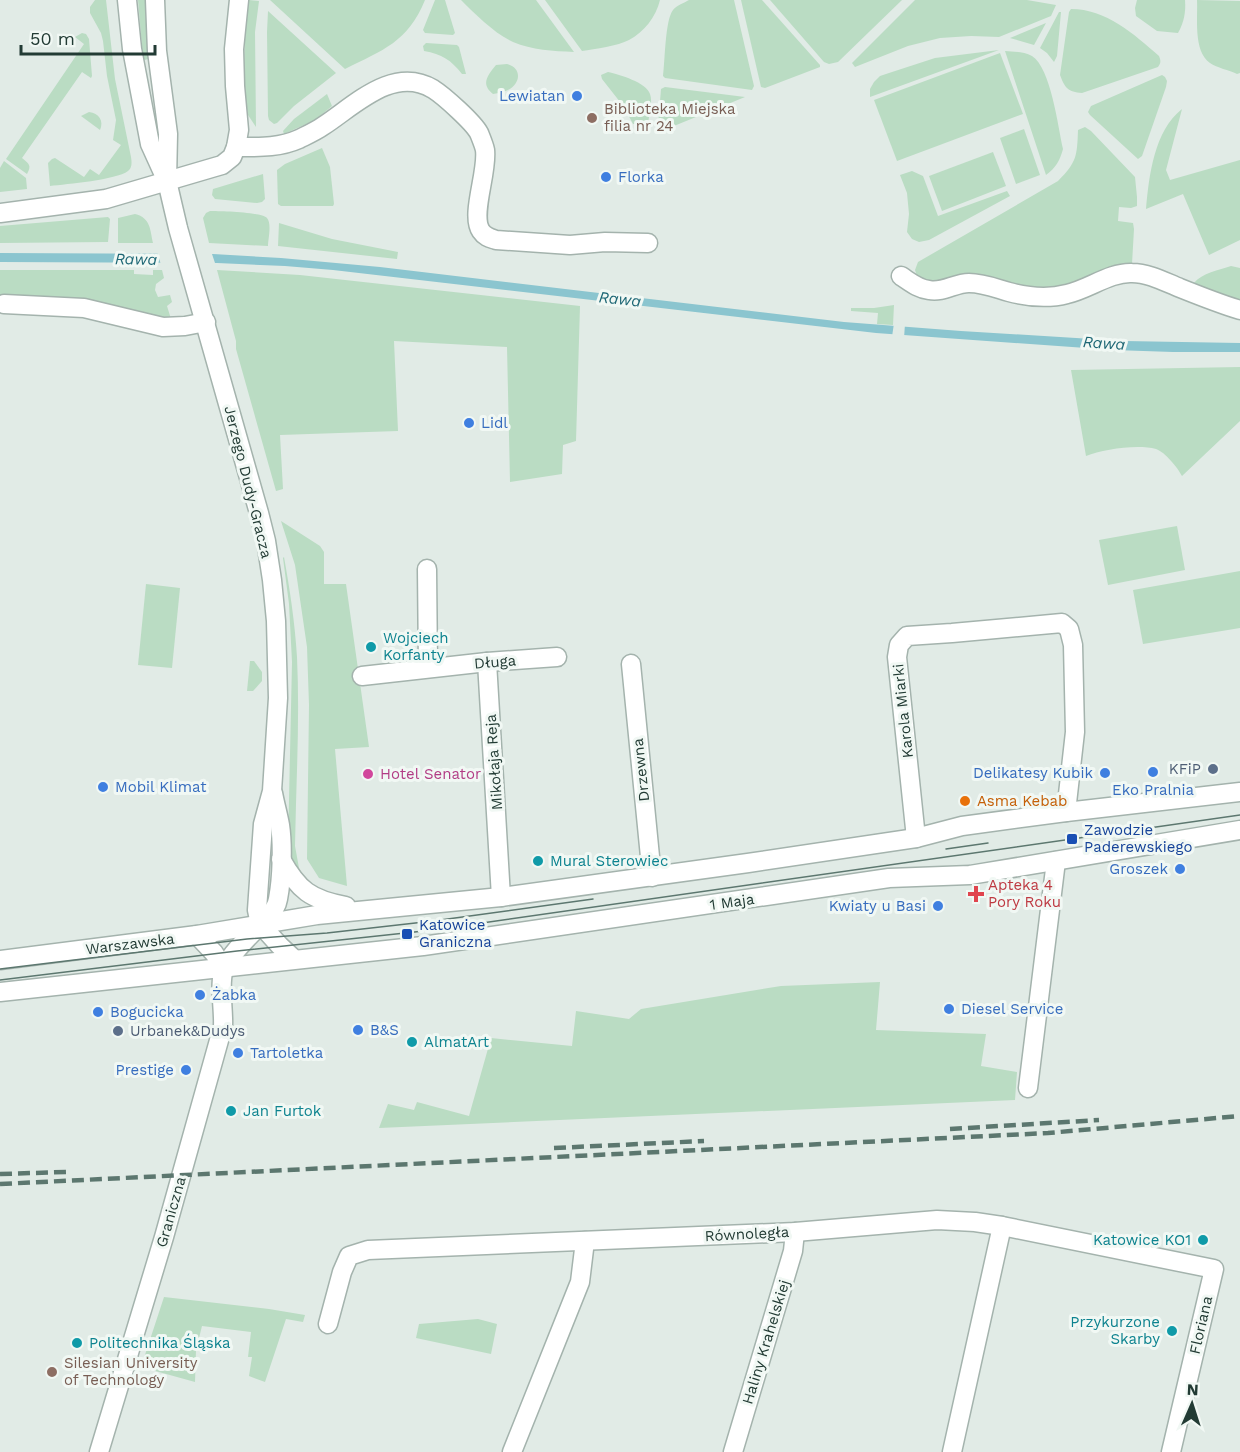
<svg xmlns="http://www.w3.org/2000/svg" width="1240" height="1452" font-family="'Work Sans',sans-serif">
  <rect width="100%" height="100%" fill="#e1ebe6"/>
  <!-- green -->
  <g fill="#badcc3">
    <path d="M95,0H106L115,79L131,157C132,163 132,168 128,171C116,180 67,184 50,186L48,163L52,159L55,158L84,177L90,169L99,175L121,145L113,140L116,120L107,76L103,41L101,33L90,13V7Z"/>
    <path d="M138,0H145L148,59L145,60L143,58Z"/>
    <path d="M249,0L259,1L255,32L256,127L248,115L246,104L244,68L245,30Z"/>
    <path d="M270,0H425C408,42 383,50 345,69Z"/>
    <path d="M435,0H445L455,33L453,35L425,33L423,30Z"/>
    <path d="M461,0H536L574,52C553,51 532,50 513,42C495,34 475,14 461,0Z"/>
    <path d="M545,0H660C656,17 644,32 629,40C618,46 595,49 582,51Z"/>
    <path d="M689,0H734L754,86L752,90L665,78L663,76C665,62 665,20 673,10C677,5 684,3 689,0Z"/>
    <path d="M741,0H762L820,65V67L765,88L761,87Z"/>
    <path d="M770,0H902L838,62L829,64L824,62Z"/>
    <path d="M915,0H1027L1056,5L1051,16L999,37L971,36L940,38L908,46L855,67L852,63Z"/>
    <path d="M1137,0H1185C1186,12 1184,22 1178,33L1157,31L1136,16L1135,8Z"/>
    <path d="M1197,0L1240,1V73L1237,74C1229,70 1217,68 1210,63C1193,51 1198,18 1197,0Z"/>
    <path d="M1071,9C1106,9 1134,34 1159,56C1161,61 1161,63 1158,67L1082,93C1068,92 1065,88 1060,75L1069,12Z"/>
    <path d="M268,11L336,73L294,106L277,123L274,124L269,120L268,116L267,32Z"/>
    <path d="M1059,12H1061L1057,56L1054,62L1047,53L1040,48Z"/>
    <path d="M1046,23L1034,45L1010,38Z"/>
    <path d="M82,33L86,34L89,39L92,76L91,78L82,72L22,158C29,164 32,165 27,174L6,159L84,44L75,37Z"/>
    <path d="M426,43L457,45L459,47L466,74H462C451,60 442,54 424,51L423,46Z"/>
    <path d="M999,50L870,97V89L874,82L880,76L889,73L935,58Z"/>
    <path d="M1005,51C1014,52 1024,51 1032,56C1051,68 1058,127 1063,149C1060,160 1056,168 1046,175Z"/>
    <path d="M1000,53L1023,114L897,161L874,100Z"/>
    <path d="M507,64C522,68 521,83 508,90C504,92 499,93 493,94C480,84 488,75 496,65Z"/>
    <path d="M608,72C620,75 646,82 650,94C653,102 649,115 648,124H633L624,107L602,79L601,75Z"/>
    <path d="M1162,75L1165,77L1167,81L1166,87L1142,156L1138,159L1090,115L1088,112L1091,106Z"/>
    <path d="M665,87L745,97L669,128L658,126L661,89Z"/>
    <path d="M327,94L332,106L315,120L284,134L283,131L294,119Z"/>
    <path d="M1182,109L1166,170L1170,180L1240,160V240L1209,255L1183,194L1146,209C1149,176 1154,131 1182,109Z"/>
    <path d="M89,112C99,113 104,121 100,130L81,116Z"/>
    <path d="M1085,127L1091,131L1135,177L1137,197V206L1131,208L1119,207L1118,221L1133,223L1134,229L1132,264L1090,280L1049,291L935,285L917,276L915,270L918,262L1058,181C1077,162 1077,156 1078,130Z"/>
    <path d="M1024,129L1040,175L1016,184L1000,138Z"/>
    <path d="M322,148L330,167L334,204L333,206H281L278,204L277,170L285,164Z"/>
    <path d="M993,152L1006,186L942,211L929,176Z"/>
    <path d="M4,161L26,178L27,189L0,192V168Z"/>
    <path d="M912,171L923,176L938,216L1007,191L1010,196L929,240L919,242L912,239L907,232L909,214L907,193L900,175Z"/>
    <path d="M263,174L265,199L262,202L257,203L215,199L212,195L213,189Z"/>
    <path d="M210,211C220,211 261,212 267,218C272,224 268,239 268,246L209,243L203,218L206,213Z"/>
    <path d="M135,214C151,218 150,230 153,243H118V218Z"/>
    <path d="M108,217L110,219L108,242L0,243V226Z"/>
    <path d="M279,223L332,239L398,252L397,259L278,246Z"/>
    <path d="M1231,266L1240,268V303L1195,287L1194,283C1202,273 1219,270 1231,266Z"/>
    <path d="M0,270H134V274L153,275V270H162L164,278L156,284L155,290L158,297L170,295L172,302L167,306L171,319L0,297Z"/>
    <path d="M217,270L300,275L580,306L576,441L563,445L562,474L510,482L507,347L394,341L398,431L280,435L283,489L276,491L236,349V341Z"/>
    <path d="M894,305L893,325L877,324L878,313L851,311V308H874Z"/>
    <path d="M1240,367V421L1182,476C1178,468 1165,452 1156,449C1138,444 1103,449 1086,456L1071,370Z"/>
    <path d="M281,521L320,546L324,552V584H346L369,747L335,749L347,886L319,878L307,859L309,705L307,647L295,565Z"/>
    <path d="M1177,526L1185,570L1108,585L1099,540Z"/>
    <path d="M284,557C290,590 295,624 297,657C300,720 296,783 295,846L299,868L303,877L293,866L288,846L292,662L289,604L283,558Z"/>
    <path d="M1240,571V628L1143,644L1133,590Z"/>
    <path d="M146,584L180,588L172,668L138,665Z"/>
    <path d="M250,661H254L262,672V681L253,691H247Z"/>
    <path d="M880,982L876,1030L986,1034L981,1066L1017,1072L1015,1100L379,1128L388,1104L414,1110L417,1102L469,1116L491,1038L572,1046L576,1011L629,1019L641,1009L781,986Z"/>
    <path d="M164,1297L269,1309L305,1315L303,1322L286,1319L265,1382L249,1376L252,1357H248L251,1332L202,1326L196,1350L195,1382L141,1367Z"/>
    <path d="M478,1319L497,1324L491,1354L416,1338L419,1324Z"/>
  </g>
  <!-- water -->
  <path fill="#8bc5cf" d="M0,253L213,254L281,258L380,267L844,322L961,331L1124,341L1240,343V352H1173L1114,350L876,333L333,270L285,266L217,263L0,262Z"/>
  <!-- pier -->
  <g fill="#e1ebe6">
    <path d="M157,251H211L216,266L161,265Z"/>
    <path d="M894,323L905,324L904,338L892,337Z"/>
  </g>
  <g fill="none" stroke-linecap="round" stroke-linejoin="round">
    <!-- minor casing -->
    <g stroke="#a4b3ad" stroke-width="21">
      <g id="minor">
        <path d="M127,0L132,49L150,144L165,177"/>
        <path d="M155,0L157,51L168,134L167,181L178,228L259,513L266,541L272,580L276,621L278,698L272,791L263,824L257,910L260,924L280,946L294,959"/>
        <path d="M236,147C258,147 279,148 299,139C307,135 316,131 323,126C354,106 393,65 433,89C444,96 473,122 479,133C481,138 484,145 485,150C488,172 470,215 481,231C485,237 490,238 496,240L570,245L605,242L648,243"/>
        <path d="M0,213L106,199L215,167L222,165L232,157L236,147L239,130L235,86L234,49L239,0"/>
        <path d="M901,276C909,281 918,289 929,290C943,293 955,283 969,283C983,283 995,288 1009,292C1028,297 1048,299 1067,294C1089,289 1110,272 1132,273C1149,273 1165,282 1180,288C1200,296 1220,304 1240,310"/>
        <path d="M4,304L84,308L163,327L185,326L206,322"/>
        <path d="M427,569L428,668"/>
        <path d="M487,662L501,897"/>
        <path d="M631,664L652,877"/>
        <path d="M362,676L487,662L557,657"/>
        <path d="M916,838L897,657L899,645L907,636L952,633L1062,623L1069,629L1073,645L1075,732L1066,812"/>
        <path d="M281,859C298,890 311,900 346,906"/>
        <path d="M197,935L214,953L224,968"/>
        <path d="M0,960L197,935L317,915L501,897L748,863L916,838L962,826L1066,812L1240,792"/>
        <path d="M0,992L423,946L889,878L970,875L1240,830"/>
        <path d="M1028,1088L1056,861"/>
        <path d="M328,1324L342,1272L349,1256L368,1250L795,1232L937,1220L975,1222L1002,1226L1214,1269L1171,1452"/>
        <path d="M99,1452L164,1237L223,1026C224,1010 218,980 225,967C232,951 255,931 267,918C272,913 277,905 278,899C282,878 283,845 280,825C278,814 275,804 273,793"/>
        <path d="M512,1452L580,1282L585,1241"/>
        <path d="M733,1452L793,1251L795,1232"/>
        <path d="M952,1452L1002,1226"/>
      </g>
    </g>
    <!-- minor -->
    <use href="#minor" stroke="#fff" stroke-width="18"/>
    <!-- tram -->
    <g stroke="#5c776f" stroke-width="1.5">
      <path d="M946,849L988,843"/>
      <path d="M0,969L247,939L327,933L433,921L593,899"/>
      <path d="M0,980L237,951L433,930L1240,815"/>
    </g>
    <!-- rail -->
    <g stroke="#5c776f" stroke-width="4.5" stroke-dasharray="12 6" stroke-linecap="butt">
      <path d="M950,1129L1099,1120"/>
      <path d="M554,1148L704,1141"/>
      <path d="M0,1174L66,1172"/>
      <path d="M0,1184L1048,1133L1240,1116"/>
    </g>
  </g>
  <!-- markers -->
  <g fill="#3f7fe0" stroke="#f1f8f4" stroke-width="2">
    <circle cx="577" cy="96" r="6"/>
    <circle cx="606" cy="177" r="6"/>
    <circle cx="469" cy="423" r="6"/>
    <circle cx="1153" cy="772" r="6"/>
    <circle cx="1105" cy="773" r="6"/>
    <circle cx="103" cy="787" r="6"/>
    <circle cx="1180" cy="869" r="6"/>
    <circle cx="938" cy="906" r="6"/>
    <circle cx="200" cy="995" r="6"/>
    <circle cx="949" cy="1009" r="6"/>
    <circle cx="98" cy="1012" r="6"/>
    <circle cx="358" cy="1030" r="6"/>
    <circle cx="238" cy="1053" r="6"/>
    <circle cx="186" cy="1070" r="6"/>
  </g>
  <g fill="#8d6e63" stroke="#f1f8f4" stroke-width="2">
    <circle cx="592" cy="118" r="6"/>
    <circle cx="52" cy="1372" r="6"/>
  </g>
  <g fill="#0f9aa8" stroke="#f1f8f4" stroke-width="2">
    <circle cx="371" cy="647" r="6"/>
    <circle cx="538" cy="861" r="6"/>
    <circle cx="412" cy="1042" r="6"/>
    <circle cx="231" cy="1111" r="6"/>
    <circle cx="1203" cy="1240" r="6"/>
    <circle cx="1172" cy="1331" r="6"/>
    <circle cx="77" cy="1343" r="6"/>
  </g>
  <g fill="#5c6f8a" stroke="#f1f8f4" stroke-width="2">
    <circle cx="1213" cy="769" r="6"/>
    <circle cx="118" cy="1031" r="6"/>
  </g>
  <circle fill="#d1479c" stroke="#f1f8f4" stroke-width="2" cx="368" cy="774" r="6"/>
  <circle fill="#e8710a" stroke="#f1f8f4" stroke-width="2" cx="965" cy="801" r="6"/>
  <g fill="#1a4fb4" stroke="#f1f8f4" stroke-width="2">
    <rect x="1066" y="833" width="12" height="12" rx="3"/>
    <rect x="401" y="928" width="12" height="12" rx="3"/>
  </g>
  <path fill="#e0444e" stroke="#f1f8f4" stroke-width="2" d="M973 885h6v6h6v6h-6v6h-6v-6h-6v-6h6z"/>
  <g text-anchor="middle" dominant-baseline="central" stroke-width="6" stroke-linejoin="round" paint-order="stroke">
    <!-- shop labels -->
    <g font-size="15" fill="#366cbe" stroke="#f1f8f4" text-anchor="start">
      <text x="565" y="96" text-anchor="end">Lewiatan</text>
      <text x="618" y="177">Florka</text>
      <text x="481" y="423">Lidl</text>
      <text x="1093" y="773" text-anchor="end">Delikatesy Kubik</text>
      <text x="115" y="787">Mobil Klimat</text>
      <text x="1153" y="790" text-anchor="middle">Eko Pralnia</text>
      <text x="1168" y="869" text-anchor="end">Groszek</text>
      <text x="926" y="906" text-anchor="end">Kwiaty u Basi</text>
      <text x="212" y="995">Żabka</text>
      <text x="961" y="1009">Diesel Service</text>
      <text x="110" y="1012">Bogucicka</text>
      <text x="370" y="1030">B&amp;S</text>
      <text x="250" y="1053">Tartoletka</text>
      <text x="174" y="1070" text-anchor="end">Prestige</text>
    </g>
    <!-- education labels -->
    <g font-size="15" fill="#785e54" stroke="#f1f8f4" text-anchor="start">
      <text x="604" y="109">Biblioteka Miejska<tspan x="604" dy="17">filia nr 24</tspan></text>
      <text x="64" y="1363">Silesian University<tspan x="64" dy="17">of Technology</tspan></text>
    </g>
    <!-- street labels -->
    <g font-size="15" fill="#223b34" stroke="#f1f8f4">
      <text transform="translate(248 482) rotate(76)">Jerzego Dudy-Gracza</text>
      <text transform="translate(495 662) rotate(-5)">Długa</text>
      <text transform="translate(903 711) rotate(-96)">Karola Miarki</text>
      <text transform="translate(494 762) rotate(-94)">Mikołaja Reja</text>
      <text transform="translate(641 770) rotate(-96)">Drzewna</text>
      <text transform="translate(732 902) rotate(-8)">1 Maja</text>
      <text transform="translate(130 944) rotate(-7)">Warszawska</text>
      <text transform="translate(171 1212) rotate(-74)">Graniczna</text>
      <text transform="translate(747 1234) rotate(-3)">Równoległa</text>
      <text transform="translate(1201 1325) rotate(-77)">Floriana</text>
      <text transform="translate(766 1342) rotate(-73)">Haliny Krahelskiej</text>
    </g>
    <!-- culture labels -->
    <g font-size="15" fill="#0d838f" stroke="#f1f8f4" text-anchor="start">
      <text x="383" y="638">Wojciech<tspan x="383" dy="17">Korfanty</tspan></text>
      <text x="550" y="861">Mural Sterowiec</text>
      <text x="424" y="1042">AlmatArt</text>
      <text x="243" y="1111">Jan Furtok</text>
      <text x="1191" y="1240" text-anchor="end">Katowice KO1</text>
      <text x="1160" y="1322" text-anchor="end">Przykurzone<tspan x="1160" dy="17">Skarby</tspan></text>
      <text x="89" y="1343">Politechnika Śląska</text>
    </g>
    <!-- service labels -->
    <g font-size="15" fill="#4e5e75" stroke="#f1f8f4" text-anchor="end">
      <text x="1201" y="769">KFiP</text>
      <text x="130" y="1031" text-anchor="start">Urbanek&amp;Dudys</text>
    </g>
    <!-- hotel labels -->
    <g font-size="15" fill="#b23c85" stroke="#f1f8f4" text-anchor="start">
      <text x="380" y="774">Hotel Senator</text>
    </g>
    <!-- food labels -->
    <g font-size="15" fill="#c56008" stroke="#f1f8f4" text-anchor="start">
      <text x="977" y="801">Asma Kebab</text>
    </g>
    <!-- transit labels -->
    <g font-size="15" fill="#164399" stroke="#f1f8f4" text-anchor="start">
      <text x="1084" y="830">Zawodzie<tspan x="1084" dy="17">Paderewskiego</tspan></text>
      <text x="419" y="925">Katowice<tspan x="419" dy="17">Graniczna</tspan></text>
    </g>
    <!-- health labels -->
    <g font-size="15" fill="#be3a42" stroke="#f1f8f4" text-anchor="start">
      <text x="988" y="885">Apteka 4<tspan x="988" dy="17">Pory Roku</tspan></text>
    </g>
    <!-- water labels -->
    <g font-size="16" font-style="italic" fill="#1e6775" stroke="#f1f8f4">
      <text transform="translate(136 259) rotate(1)">Rawa</text>
      <text transform="translate(620 299) rotate(6)">Rawa</text>
      <text transform="translate(1104 343) rotate(4)">Rawa</text>
    </g>
  </g>
  <!-- north arrow -->
  <g transform="translate(1192 1404) rotate(3)" stroke="#f1f8f4" stroke-width="4.5" paint-order="stroke">
  <path d="M0-4.5L10 22L0 15L-10 22Z" fill="#223b34"/>
  <text y="-9" font-size="16" font-weight="bold" text-anchor="middle" fill="#223b34">N</text>
  </g>
  <!-- scale -->
  <path d="M21 45v9h134v-9" fill="none" stroke="#223b34" stroke-width="3"/>
  <text x="30" y="45" font-size="18" fill="#223b34" stroke="#f1f8f4" stroke-width="4.5" paint-order="stroke">50 m</text>
</svg>
